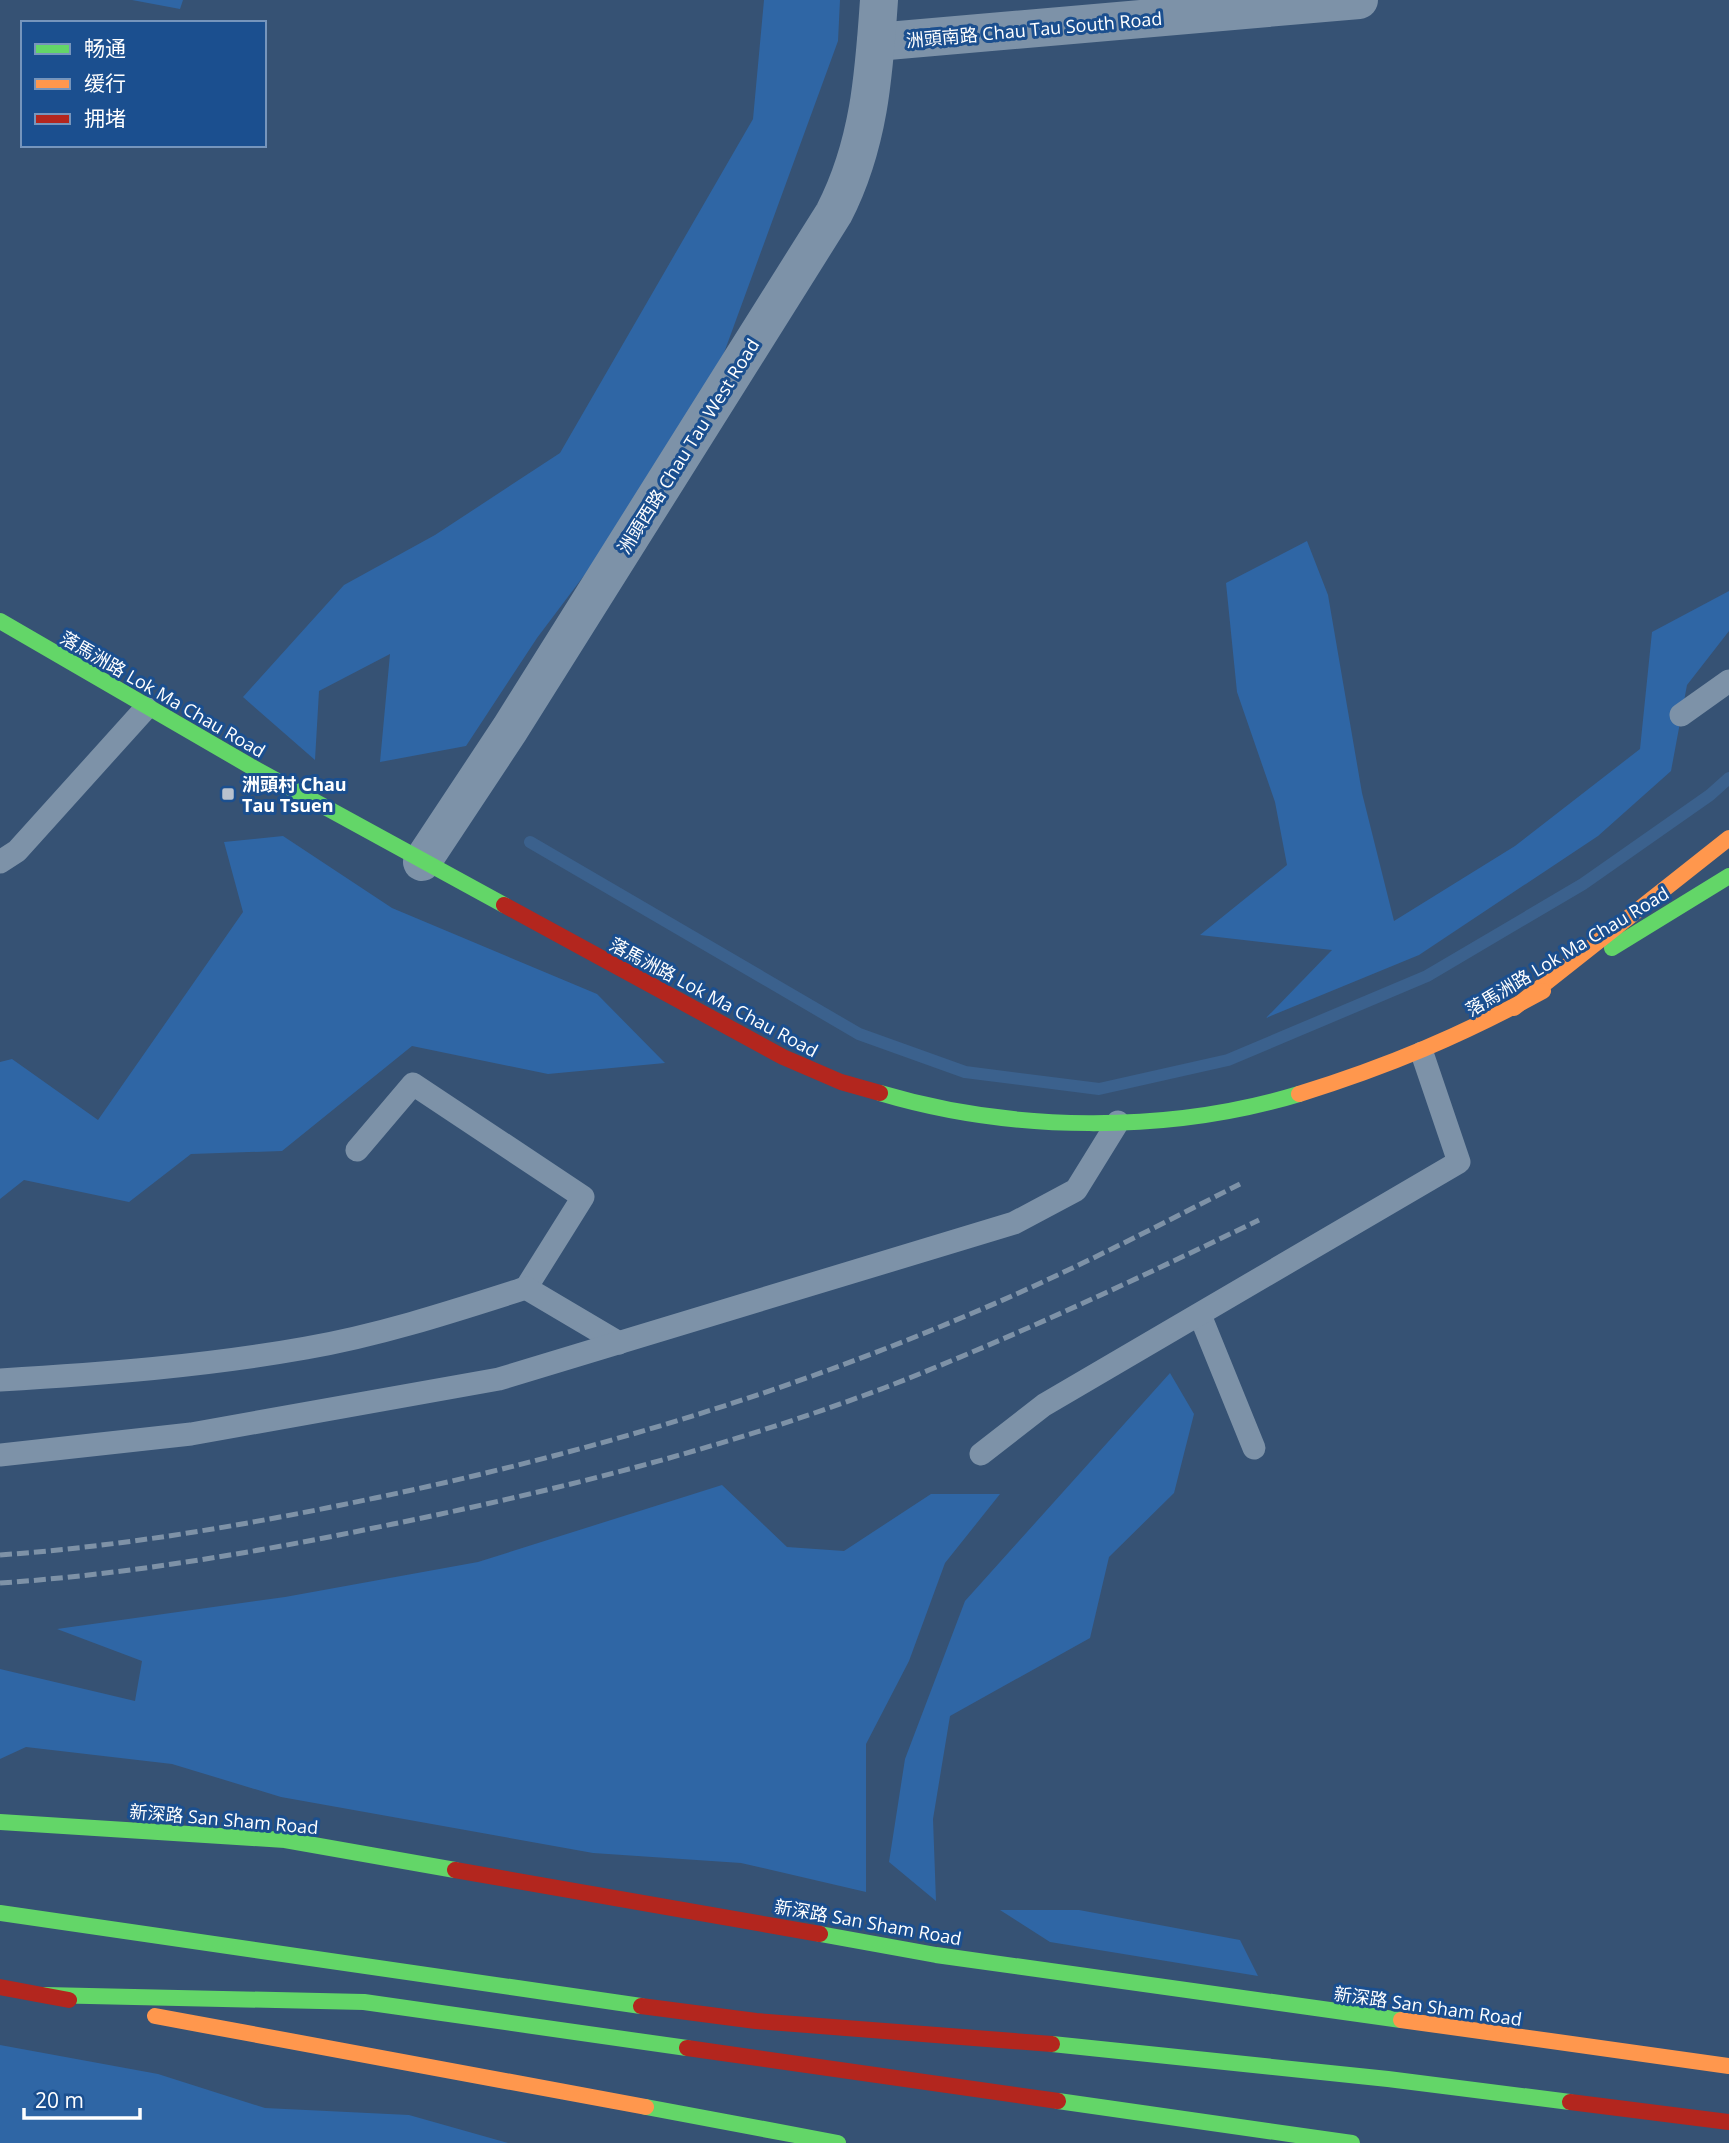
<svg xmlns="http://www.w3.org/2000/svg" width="1729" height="2143" font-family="'Open Sans','Noto Sans SC',sans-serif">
  <rect width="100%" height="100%" fill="#365274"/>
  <!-- green -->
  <g fill="#2f66a5">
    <path d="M132,0H183L180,9Z"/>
    <path d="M764,0H840L838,41L698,424L537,638L466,746L380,762L390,654L319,691L315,760L243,697L344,585L435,535L560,453L753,119Z"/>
    <path d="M1307,541L1328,595L1362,793L1394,921L1515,846L1640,749L1652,632L1729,591V631L1687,685L1671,771L1598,836L1419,955L1266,1018L1332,950L1200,935L1287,865L1275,802L1237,692L1226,583Z"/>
    <path d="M283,836L392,908L597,994L665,1063L548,1074L412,1046L282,1151L191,1154L129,1202L24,1180L0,1199V1062L12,1059L98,1120L243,912L224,842Z"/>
    <path d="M1170,1373L1194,1414L1174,1493L1109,1557L1090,1638L950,1716L933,1819L936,1901L889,1862L905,1759L965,1601Z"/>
    <path d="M722,1485L787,1547L844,1551L931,1494H1000L945,1563L909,1661L866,1744V1892L741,1863L593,1853L281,1797L172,1764L26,1747L0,1759V1669L135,1701L142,1661L57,1629L285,1597L478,1562Z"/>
    <path d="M1000,1910H1079L1240,1940L1258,1976L1050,1942Z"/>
    <path d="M0,2045L158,2074L265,2108L409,2115L508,2143H0Z"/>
  </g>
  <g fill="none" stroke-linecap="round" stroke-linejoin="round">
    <!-- stream -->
    <path stroke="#3b618d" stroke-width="12" d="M530,842L859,1034L965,1072L1099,1089L1228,1060L1427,976L1583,884L1710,795L1729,778"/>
    <!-- lane -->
    <g stroke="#7d92a8" stroke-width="23">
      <path d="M1681,715L1729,681"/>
      <path d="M0,862L17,851L146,708"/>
      <path d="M357,1150L413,1084L583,1197L526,1288"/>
      <path d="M1200,1315L1254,1448"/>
      <path d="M0,1380C102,1374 205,1366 306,1348C381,1335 454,1311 526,1288L619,1343"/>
      <path d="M981,1454L1044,1405L1459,1162L1422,1053"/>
      <path d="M0,1455L191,1434L499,1379L1014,1223L1076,1190L1118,1122"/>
    </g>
    <!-- street -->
    <g stroke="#7d92a8" stroke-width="38">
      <path d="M876,42L1359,0"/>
      <path d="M422,862L510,729L834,213C869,145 874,75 879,0"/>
    </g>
    <!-- fast -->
    <g stroke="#63d668" stroke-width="16">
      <path d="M0,621L250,766L504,905"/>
      <path d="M1612,948L1729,876"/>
      <path d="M880,1093C1011,1132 1167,1134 1299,1094"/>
      <path d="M0,1822L285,1840L455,1870"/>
      <path d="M0,1913L641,2006"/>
      <path d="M820,1934L936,1955L1401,2020"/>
      <path d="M45,1995L364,2002L687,2048"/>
      <path d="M1052,2044L1388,2079L1570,2102"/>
      <path d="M1058,2101L1352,2143"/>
      <path d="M646,2107L838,2143"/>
    </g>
    <!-- slow -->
    <g stroke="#ff974d" stroke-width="16">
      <path d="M1514,1008L1729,838"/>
      <path d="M1299,1094C1389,1066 1460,1036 1543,991"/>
      <path d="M155,2016L646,2107"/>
      <path d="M1401,2020L1729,2066"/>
    </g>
    <!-- jam -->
    <g stroke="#b3261e" stroke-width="16">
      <path d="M504,905L783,1057L841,1082L880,1093"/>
      <path d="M455,1870L820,1934"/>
      <path d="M0,1987L69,2000"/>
      <path d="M641,2006L756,2021L1052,2044"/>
      <path d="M687,2048L1058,2101"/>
      <path d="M1570,2102L1729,2122"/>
    </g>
    <!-- rail -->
    <g stroke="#7e92a7" stroke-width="5" stroke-dasharray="12 5" stroke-linecap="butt">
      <path d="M0,1555C126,1546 252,1524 375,1498C580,1455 782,1395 975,1312C1065,1274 1152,1229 1240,1184"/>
      <path d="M0,1583C132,1574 264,1551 393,1524C559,1490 725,1448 884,1388C1012,1338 1135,1280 1259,1220"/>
    </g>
  </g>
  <!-- markers -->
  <rect fill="#b9c2ce" stroke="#1b4f8f" stroke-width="2.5" x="221" y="787" width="14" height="14" rx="3.5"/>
  <g text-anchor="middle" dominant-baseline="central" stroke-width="6" stroke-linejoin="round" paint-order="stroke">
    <!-- street labels -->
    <g font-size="18" fill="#fff" stroke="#1b4f8f">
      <text transform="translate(1034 29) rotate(-5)">洲頭南路 Chau Tau South Road</text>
      <text transform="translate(688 446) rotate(-58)">洲頭西路 Chau Tau West Road</text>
      <text transform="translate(163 694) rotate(30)">落馬洲路 Lok Ma Chau Road</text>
      <text transform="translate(1567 951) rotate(-31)">落馬洲路 Lok Ma Chau Road</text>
      <text transform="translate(714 997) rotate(28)">落馬洲路 Lok Ma Chau Road</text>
      <text transform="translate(224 1819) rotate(5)">新深路 San Sham Road</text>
      <text transform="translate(868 1922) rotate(10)">新深路 San Sham Road</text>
      <text transform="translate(1428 2006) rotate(8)">新深路 San Sham Road</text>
    </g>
    <!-- poi labels -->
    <g font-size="18" font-weight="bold" fill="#fff" stroke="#1b4f8f" text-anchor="start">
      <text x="242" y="784">洲頭村 Chau<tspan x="242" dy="21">Tau Tsuen</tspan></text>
    </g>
  </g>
  <!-- legend -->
  <rect x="21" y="21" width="245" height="126" fill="#1b4f8f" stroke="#7695bc" stroke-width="2"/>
  <rect x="35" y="44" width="35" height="10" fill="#63d668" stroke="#7695bc" stroke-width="2"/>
  <text x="84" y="56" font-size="21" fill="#ffffff">畅通</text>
  <rect x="35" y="79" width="35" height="10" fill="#ff974d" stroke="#7695bc" stroke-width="2"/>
  <text x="84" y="91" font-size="21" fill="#ffffff">缓行</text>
  <rect x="35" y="114" width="35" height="10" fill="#b3261e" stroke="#7695bc" stroke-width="2"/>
  <text x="84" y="126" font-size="21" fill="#ffffff">拥堵</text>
  <!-- scale -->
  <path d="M24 2108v10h116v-10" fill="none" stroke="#ffffff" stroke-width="3.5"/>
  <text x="35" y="2108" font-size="21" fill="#ffffff" stroke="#1b4f8f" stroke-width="5" paint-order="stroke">20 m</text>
</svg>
